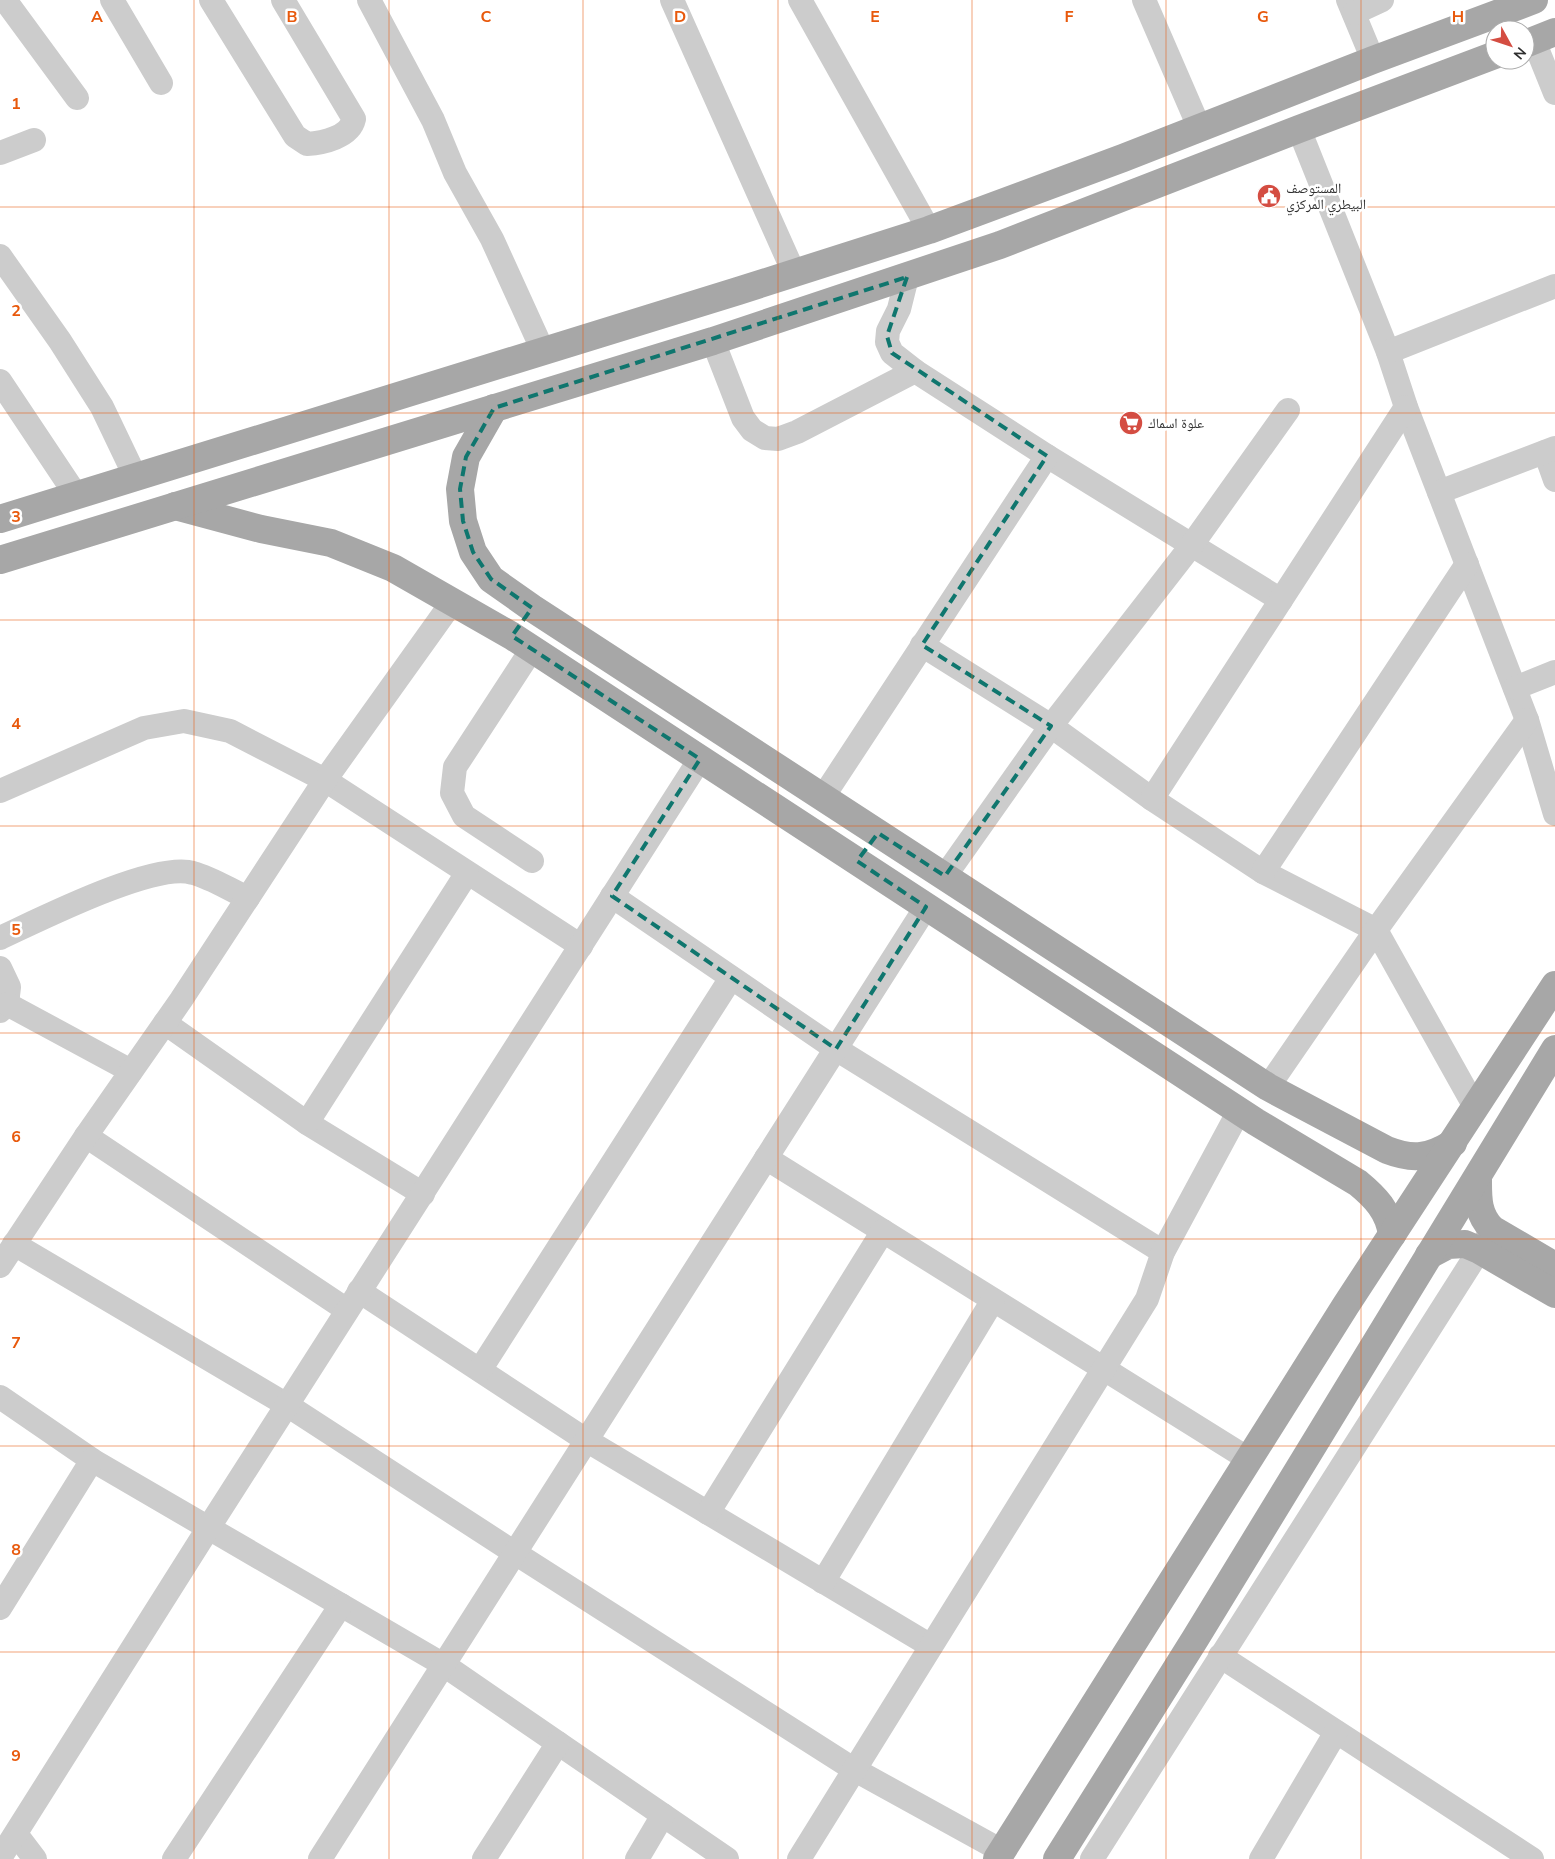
<svg xmlns="http://www.w3.org/2000/svg" width="1555" height="1859" font-family="'Nunito Sans','Noto Naskh Arabic',sans-serif">
  <rect width="100%" height="100%" fill="#fff"/>
  <g fill="none" stroke-linecap="round" stroke-linejoin="round">
    <!-- minor -->
    <g stroke="#ccc" stroke-width="24">
      <path d="M5,0L77,98"/>
      <path d="M112,0L161,83"/>
      <path d="M211,0L295,136L307,144C323,143 350,137 354,119L283,0"/>
      <path d="M369,0L433,120L455,173L492,239L543,351"/>
      <path d="M672,0L794,273"/>
      <path d="M800,0L929,230"/>
      <path d="M1144,0L1199,127"/>
      <path d="M1348,0L1373,60"/>
      <path d="M1354,13L1382,0"/>
      <path d="M1534,41L1555,93"/>
      <path d="M1299,129L1388,352L1406,407L1527,720L1555,814"/>
      <path d="M0,153L34,140"/>
      <path d="M0,256L60,341L102,407L135,476"/>
      <path d="M907,277L899,309L888,331L887,342L892,353L915,371L1047,456L1281,600"/>
      <path d="M713,341L743,418L752,430L765,438L778,439L797,432L915,371"/>
      <path d="M1388,352L1555,286"/>
      <path d="M0,381L76,495"/>
      <path d="M1545,452L1555,480"/>
      <path d="M1439,492L1555,448"/>
      <path d="M922,645L1051,726L1152,799L1263,872L1376,930L1475,1107"/>
      <path d="M1515,688L1555,672"/>
      <path d="M0,791L144,728L184,721L230,731L325,780L581,946"/>
      <path d="M823,797L1047,456"/>
      <path d="M1152,799L1406,407"/>
      <path d="M532,861L464,816L452,793L455,767L532,649"/>
      <path d="M1263,872L1467,564"/>
      <path d="M945,876L1051,726L1191,546L1288,410"/>
      <path d="M612,896L836,1049L1163,1252"/>
      <path d="M0,938C39,920 155,861 193,873C212,878 230,890 248,898"/>
      <path d="M0,968L9,987L7,1004L0,1011"/>
      <path d="M7,1004L131,1071"/>
      <path d="M165,1023L307,1123L423,1194"/>
      <path d="M1268,1087L1376,930L1527,720"/>
      <path d="M307,1123L467,873"/>
      <path d="M86,1136L347,1310"/>
      <path d="M766,1158L1250,1460"/>
      <path d="M14,1244L287,1405L515,1553L855,1770L1002,1851"/>
      <path d="M0,1266L86,1136L181,1000L325,780L453,601"/>
      <path d="M359,1291L586,1440L931,1646"/>
      <path d="M480,1370L731,978"/>
      <path d="M0,1397L92,1460L444,1665L727,1859"/>
      <path d="M708,1513L883,1231"/>
      <path d="M823,1582L993,1300"/>
      <path d="M0,1608L92,1460"/>
      <path d="M1220,1656L1532,1859"/>
      <path d="M16,1834L35,1859"/>
      <path d="M0,1858L209,1527L700,759"/>
      <path d="M174,1859L341,1605"/>
      <path d="M320,1859L926,907"/>
      <path d="M484,1859L558,1743"/>
      <path d="M637,1859L663,1815"/>
      <path d="M799,1859L1147,1299L1163,1252L1239,1111"/>
      <path d="M1092,1859L1489,1235"/>
      <path d="M1261,1859L1336,1732"/>
    </g>
    <!-- major -->
    <g stroke="#a7a7a7" stroke-width="28">
      <path d="M1525,44L1555,32"/>
      <path d="M494,408L466,457L460,489L463,521L473,552L491,579L532,608L1268,1087L1387,1150C1413,1160 1429,1158 1453,1143"/>
      <path d="M175,506L261,529L331,543L393,568L512,636L1256,1122L1358,1183C1375,1197 1389,1211 1392,1235"/>
      <path d="M0,519L738,291L929,230L1123,158L1373,60L1534,0"/>
      <path d="M0,560L713,341L1000,245L1299,129L1495,55"/>
      <path d="M1478,1177C1478,1197 1477,1214 1492,1229L1555,1266"/>
      <path d="M1429,1255L1448,1245L1465,1244L1479,1250L1555,1294"/>
      <path d="M997,1859L1346,1305L1555,985"/>
      <path d="M1057,1859L1195,1639L1555,1049"/>
    </g>
  </g>
  <!-- marked area -->
  <path fill="none" stroke="#0f766e" stroke-width="4" stroke-dasharray="10 6" stroke-linejoin="round" d="M907,277L887,336L892,353L1047,456L922,645L1051,726L945,876L878,833L857,861L926,907L836,1049L612,896L700,759L512,636L532,608L491,579L473,552L463,521L460,489L466,457L494,408Z"/>
  <!-- grid -->
  <path fill="none" stroke="#e8590c" stroke-width="1" stroke-opacity="0.55" d="M194,0V1859M389,0V1859M583,0V1859M778,0V1859M972,0V1859M1166,0V1859M1361,0V1859M0,207H1555M0,413H1555M0,620H1555M0,826H1555M0,1033H1555M0,1239H1555M0,1446H1555M0,1652H1555"/>
  <!-- icons -->
  <defs>
    <g id="civic-disc" transform="scale(1.25)"><circle r="9.5" fill="#d44d42" stroke="#fff"/><path d="M-.6-6.5H3V-4.5H.6V-3L4-1V1h2V6H-6V1h2V-1L-.6-3ZM-1.2 2.5V6h2.4V2.5Z" fill="#fff"/></g>
    <g id="supermarket-disc" transform="scale(1.25)"><circle r="9.5" fill="#d44d42" stroke="#fff"/><path d="M-6-5.5h2.5l.6 2H6L4.5 2H-2.5L-4.4-4H-6ZM-1.5 3.2a1.3 1.3 0 1 0 .1 0ZM3 3.2a1.3 1.3 0 1 0 .1 0Z" fill="#fff"/></g>
  </defs>
  <g fill-rule="evenodd">
    <use href="#civic-disc" x="1269" y="196"/>
    <use href="#supermarket-disc" x="1131" y="423"/>
  </g>
  <g text-anchor="middle" dominant-baseline="central" stroke-width="5" stroke-linejoin="round" paint-order="stroke">
    <!-- poi labels -->
    <g font-size="14" fill="#2f2f2f" stroke="#fff" text-anchor="start">
      <text x="1286" y="188">المستوصف<tspan x="1286" dy="16">البيطري المركزي</tspan></text>
      <text x="1148" y="423">علوة اسماك</text>
    </g>
  </g>
  <g font-size="16" text-anchor="middle" font-weight="bold" fill="#e8590c" stroke="#fff" stroke-width="5" stroke-linejoin="round" paint-order="stroke">
    <text x="97" y="22">A</text>
    <text x="292" y="22">B</text>
    <text x="486" y="22">C</text>
    <text x="680" y="22">D</text>
    <text x="875" y="22">E</text>
    <text x="1069" y="22">F</text>
    <text x="1263" y="22">G</text>
    <text x="1458" y="22">H</text>
    <text x="16" y="109">1</text>
    <text x="16" y="316">2</text>
    <text x="16" y="522">3</text>
    <text x="16" y="729">4</text>
    <text x="16" y="935">5</text>
    <text x="16" y="1142">6</text>
    <text x="16" y="1348">7</text>
    <text x="16" y="1555">8</text>
    <text x="16" y="1761">9</text>
  </g>
  <!-- north arrow -->
  <g transform="translate(1510 45) rotate(130)"><circle r="24" fill="#ffffff" stroke="#acacac"/>
  <path d="M0-4L9 19L0 12L-9 19Z" fill="#d44d42"/>
  <text y="-8" font-size="14" font-weight="bold" text-anchor="middle" fill="#2f2f2f">N</text>
  </g>
</svg>
